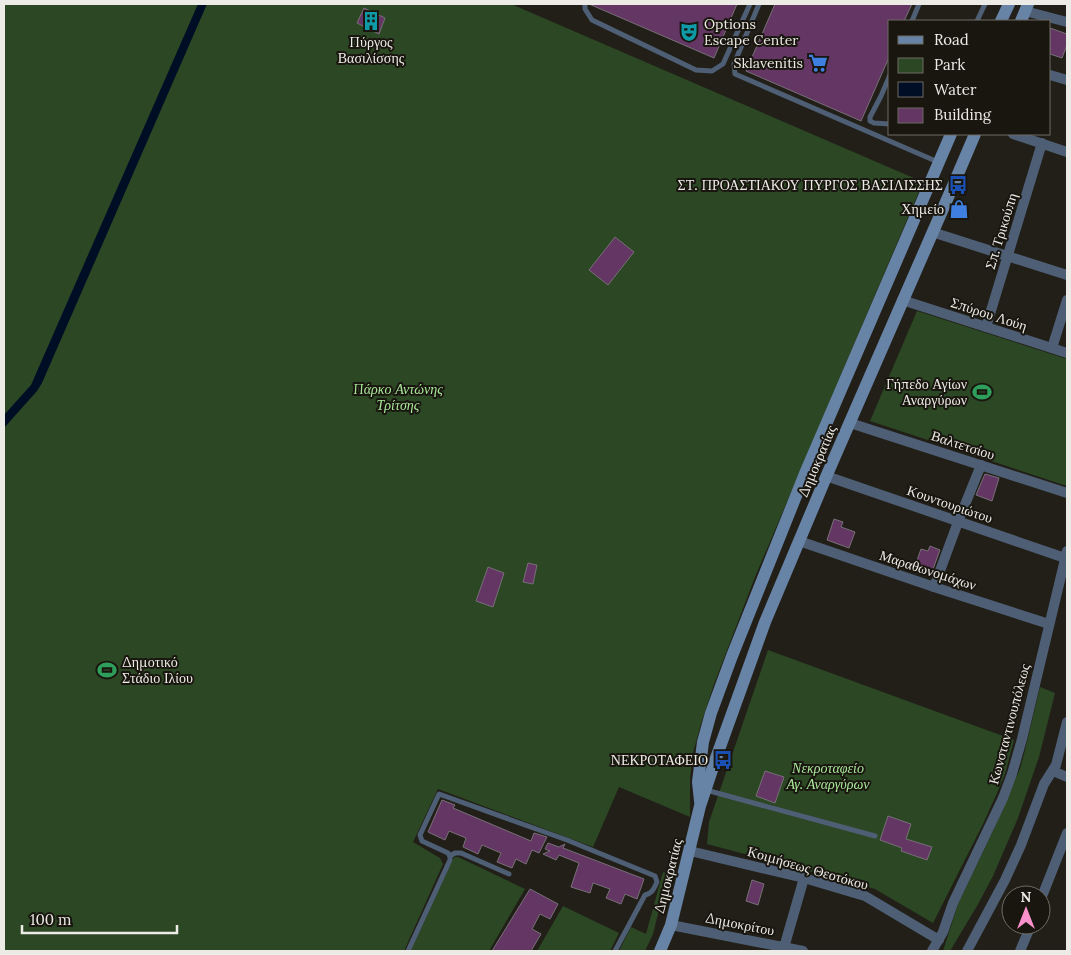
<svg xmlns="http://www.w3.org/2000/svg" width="1071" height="955" font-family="Lora,serif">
  <rect width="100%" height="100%" fill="#221f18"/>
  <!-- green -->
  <g fill="#2b4724">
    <path d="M4,4H511L923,182L755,577L713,687L701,724L693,753L690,778V817L619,787L593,847L438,789L413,842L440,858L443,864L404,951H4Z"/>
    <path d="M917,311L1067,359V486L870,421Z"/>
    <path d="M768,650L1014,740L1005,774L998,791L983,824L933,923L875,889L707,844L709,822Z"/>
    <path d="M1040,687L1055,693L1039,757L1018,818L993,876L977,906L950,951H943L958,904L993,831L1020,769L1024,754Z"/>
    <path d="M455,857H458L525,889L489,951H413L411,950L453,859Z"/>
    <path d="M663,872L668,874L653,934L645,951H619L631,927L646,934Z"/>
    <path d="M563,906L619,933L610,951H537Z"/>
  </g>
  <!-- water -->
  <path fill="#000e25" d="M198,4H207L42,383L37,391L4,428V415L31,385Z"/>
  <!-- building -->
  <g fill="#633663" stroke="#777077">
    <path d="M589,4H737L714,58Z"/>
    <path d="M775,4H912L904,21H890V55L861,121L746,71Z"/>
    <path d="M364,8L385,18L379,34L357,23Z"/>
    <path d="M1050,28L1067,34V45L1062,58L1050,54Z"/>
    <path d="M615,237L634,252L608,285L589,270Z"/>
    <path d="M985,474L999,478L992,501L976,495Z"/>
    <path d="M834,519L843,522L841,527L855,532L849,548L827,540Z"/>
    <path d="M930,546L940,550L932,572L915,566L921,549L928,551Z"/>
    <path d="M528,563L537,565L533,584L523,582Z"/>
    <path d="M488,567L504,573L493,607L476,601Z"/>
    <path d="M765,771L784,777L775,803L756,796Z"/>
    <path d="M442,800L455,805L453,808L531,841L534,833L547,837L539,853L532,850L526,864L516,859L512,868L497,862L501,853L482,845L478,854L463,847L466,838L449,831L445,840L428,832Z"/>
    <path d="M888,816L911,824L906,839L932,847L927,860L901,851L902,848L880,840Z"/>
    <path d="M548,843L559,847L565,844L563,848L644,879L637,899L625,894L621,904L606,898L610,889L593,883L590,893L571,887L579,863L559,855L556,860L543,854L550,851L545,849Z"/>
    <path d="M752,880L764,884L758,905L746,901Z"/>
    <path d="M530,889L558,904L550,919L540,914L532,929L541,934L531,951H492Z"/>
  </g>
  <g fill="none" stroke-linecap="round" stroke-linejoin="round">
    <!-- service -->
    <g stroke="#4e5f75" stroke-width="5">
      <path d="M585,4V9L592,20L696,70L712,71L723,64L750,4"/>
      <path d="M759,4L734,64L735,74L938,162"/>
      <path d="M912,21L919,4"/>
      <path d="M977,21L985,4"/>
      <path d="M890,75L881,96L870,117V121L874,123L890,124"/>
      <path d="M706,790L875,836"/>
      <path d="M450,856L455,853H461L509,874"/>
      <path d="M408,951L450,860V856L448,853L422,841L420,835L439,794L567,840L655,876L657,882C654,888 653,893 645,895L615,951"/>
    </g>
    <!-- minor -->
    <g stroke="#4e5f75" stroke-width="10">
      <path d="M1025,11L1067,22"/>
      <path d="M1050,75L1067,80"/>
      <path d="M1013,134L1067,152"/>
      <path d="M932,232L1067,275"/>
      <path d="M902,300L1067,353"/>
      <path d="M986,327L1042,143"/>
      <path d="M1052,348L1067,300"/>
      <path d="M850,423L1067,493"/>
      <path d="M826,476L1065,558"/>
      <path d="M799,541L934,587L1049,624"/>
      <path d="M934,587L958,522L981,465"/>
      <path d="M1053,771L1067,777"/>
      <path d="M690,851L804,878L858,894L865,896L939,940"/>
      <path d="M1041,899L1067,833"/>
      <path d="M671,925L803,951"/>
      <path d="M783,951L804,878"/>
      <path d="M932,951L943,932L953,903L1003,798L1012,774L1022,739L1067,551"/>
      <path d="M967,951L1005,880L1021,845L1044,784L1056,765L1067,722"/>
      <path d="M1020,951L1031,925"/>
    </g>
    <!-- secondary -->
    <g stroke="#6783a6" stroke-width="12">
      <path d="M1001,21L1009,4"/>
      <path d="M1021,21L1028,4"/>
      <path d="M700,801L698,782L703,742L711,713L732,656L806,471L951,134"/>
      <path d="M660,951L671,925L700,806L716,758L765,622L829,470L952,188L975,134"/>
    </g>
  </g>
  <!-- icons -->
  <defs>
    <g id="building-bare" transform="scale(1.5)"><path d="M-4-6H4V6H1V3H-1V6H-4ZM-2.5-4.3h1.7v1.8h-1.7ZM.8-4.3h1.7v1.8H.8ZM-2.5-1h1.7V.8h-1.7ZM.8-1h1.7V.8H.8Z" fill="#0f9aa8" stroke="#19160f" stroke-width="2.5" paint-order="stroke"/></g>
    <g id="theatre-bare" transform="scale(1.5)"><path d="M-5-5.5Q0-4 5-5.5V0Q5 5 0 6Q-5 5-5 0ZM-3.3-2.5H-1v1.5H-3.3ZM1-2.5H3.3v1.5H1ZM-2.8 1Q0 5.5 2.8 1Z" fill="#0f9aa8" stroke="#19160f" stroke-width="2.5" paint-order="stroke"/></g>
    <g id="supermarket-bare" transform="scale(1.5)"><path d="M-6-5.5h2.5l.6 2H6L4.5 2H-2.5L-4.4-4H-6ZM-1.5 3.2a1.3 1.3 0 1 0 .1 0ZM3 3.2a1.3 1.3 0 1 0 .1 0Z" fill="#3f7fe0" stroke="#19160f" stroke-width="2.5" paint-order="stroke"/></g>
    <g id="bus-bare" transform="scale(1.5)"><path d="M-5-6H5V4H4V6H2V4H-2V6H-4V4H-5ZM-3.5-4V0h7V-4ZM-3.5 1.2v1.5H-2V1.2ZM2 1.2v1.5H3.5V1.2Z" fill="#1a4fb4" stroke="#19160f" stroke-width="2.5" paint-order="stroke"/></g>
    <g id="shop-bare" transform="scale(1.5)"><path d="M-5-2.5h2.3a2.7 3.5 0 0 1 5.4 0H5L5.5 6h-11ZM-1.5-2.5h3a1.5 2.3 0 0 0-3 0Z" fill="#3f7fe0" stroke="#19160f" stroke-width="2.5" paint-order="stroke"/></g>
    <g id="stadium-bare" transform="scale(1.5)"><path d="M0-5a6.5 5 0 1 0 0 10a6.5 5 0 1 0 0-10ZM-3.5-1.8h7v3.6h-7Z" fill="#2e9e5b" stroke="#19160f" stroke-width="2.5" paint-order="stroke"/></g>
  </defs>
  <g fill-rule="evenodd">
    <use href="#building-bare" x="371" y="21"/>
    <use href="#theatre-bare" x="689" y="32"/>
    <use href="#supermarket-bare" x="818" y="63"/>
    <use href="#bus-bare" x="958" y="185"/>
    <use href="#shop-bare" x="959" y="209"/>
    <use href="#stadium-bare" x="982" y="392"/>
    <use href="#stadium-bare" x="107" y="670"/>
    <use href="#bus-bare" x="723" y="760"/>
  </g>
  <g text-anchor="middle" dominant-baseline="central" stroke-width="4" stroke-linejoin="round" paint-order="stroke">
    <!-- poi labels -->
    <g font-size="14" fill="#edebe6" stroke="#19160f" text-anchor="end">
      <text x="704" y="24" text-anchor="start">Options<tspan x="704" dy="16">Escape Center</tspan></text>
      <text x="371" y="42" text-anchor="middle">Πύργος<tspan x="371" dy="16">Βασιλίσσης</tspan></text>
      <text x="803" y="63">Sklavenitis</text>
      <text x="943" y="185">ΣΤ. ΠΡΟΑΣΤΙΑΚΟΥ ΠΥΡΓΟΣ ΒΑΣΙΛΙΣΣΗΣ</text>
      <text x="944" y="209">Χημείο</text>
      <text x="967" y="384">Γήπεδο Αγίων<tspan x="967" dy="16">Αναργύρων</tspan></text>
      <text x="122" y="662" text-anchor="start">Δημοτικό<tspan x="122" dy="16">Στάδιο Ιλίου</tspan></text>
      <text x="708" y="760">ΝΕΚΡΟΤΑΦΕΙΟ</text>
    </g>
    <!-- street labels -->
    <g font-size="14" fill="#edebe6" stroke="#19160f">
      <text transform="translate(1001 231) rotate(-73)">Σπ. Τρικούπη</text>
      <text transform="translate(989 314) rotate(18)">Σπύρου Λούη</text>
      <text transform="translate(963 445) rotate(18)">Βαλτετσίου</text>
      <text transform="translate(817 461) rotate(-67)">Δημοκρατίας</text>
      <text transform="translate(950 504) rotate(19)">Κουντουριώτου</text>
      <text transform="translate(928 570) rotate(18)">Μαραθωνομάχων</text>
      <text transform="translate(1009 724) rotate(-75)">Κωνσταντινουπόλεως</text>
      <text transform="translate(808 868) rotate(16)">Κοιμήσεως Θεοτόκου</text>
      <text transform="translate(668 876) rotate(-76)">Δημοκρατίας</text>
      <text transform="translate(740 924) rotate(11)">Δημοκρίτου</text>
    </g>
    <!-- park labels -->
    <g font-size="14" font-style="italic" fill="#a8e699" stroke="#19160f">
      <text x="398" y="389">Πάρκο Αντώνης<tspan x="398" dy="16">Τρίτσης</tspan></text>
      <text x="828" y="768">Νεκροταφείο<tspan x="828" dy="16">Αγ. Αναργύρων</tspan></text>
    </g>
  </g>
  <!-- border -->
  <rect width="1071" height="955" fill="none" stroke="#edebe6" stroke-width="10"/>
  <!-- legend -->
  <rect x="888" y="20" width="162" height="115" fill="#19160f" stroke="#6e6b65"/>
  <rect x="898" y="36" width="25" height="8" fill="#6783a6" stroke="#6e6b65"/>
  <text x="934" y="45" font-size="15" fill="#edebe6">Road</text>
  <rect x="898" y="58" width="25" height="15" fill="#2b4724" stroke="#6e6b65"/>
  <text x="934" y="70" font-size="15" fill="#edebe6">Park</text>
  <rect x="898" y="82" width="25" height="15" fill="#000e25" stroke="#6e6b65"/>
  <text x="934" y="95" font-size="15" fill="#edebe6">Water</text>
  <rect x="898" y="108" width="25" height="15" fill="#633663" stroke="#6e6b65"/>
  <text x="934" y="120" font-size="15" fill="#edebe6">Building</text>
  <!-- north arrow -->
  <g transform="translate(1026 910)"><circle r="24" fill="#19160f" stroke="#6e6b65"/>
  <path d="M0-4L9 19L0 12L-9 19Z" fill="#f890cb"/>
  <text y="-8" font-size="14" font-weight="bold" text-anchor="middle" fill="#edebe6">N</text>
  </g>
  <!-- scale -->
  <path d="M22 925v8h155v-8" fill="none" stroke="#edebe6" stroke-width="2.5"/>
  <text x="30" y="925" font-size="15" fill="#edebe6" stroke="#19160f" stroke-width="4" paint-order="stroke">100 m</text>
</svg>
